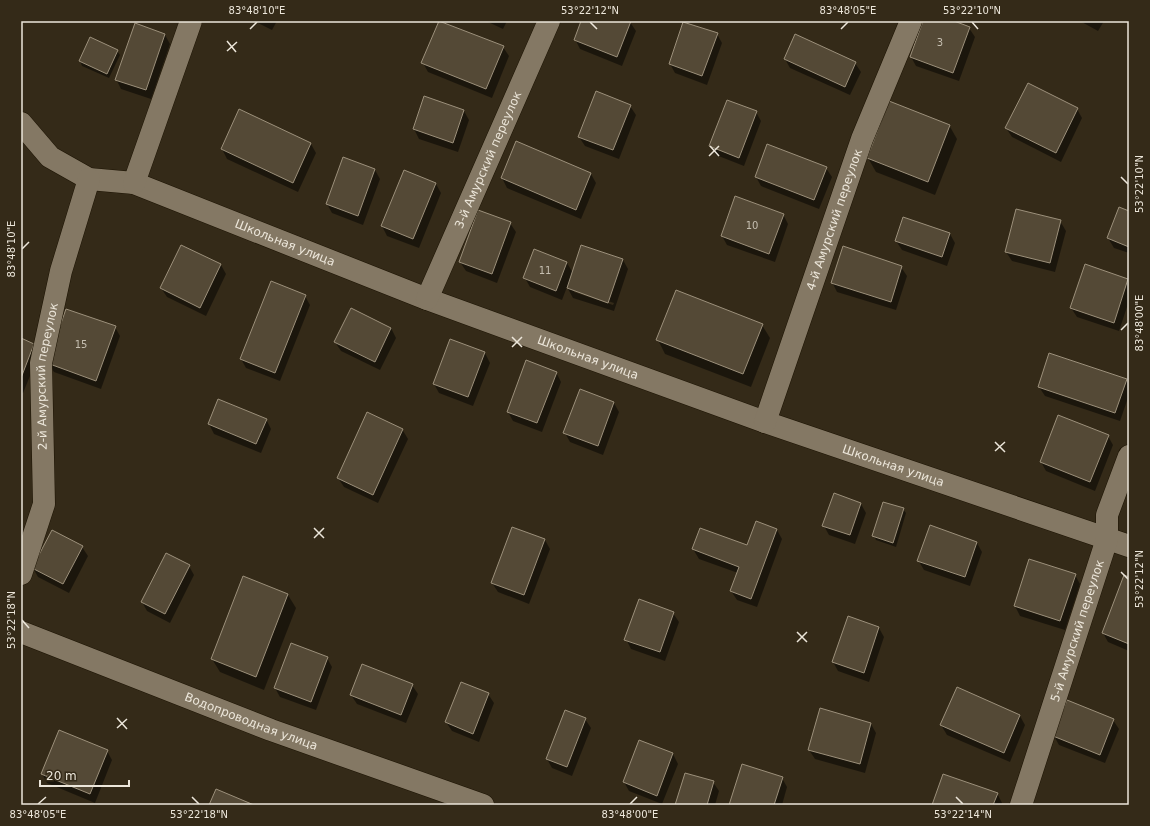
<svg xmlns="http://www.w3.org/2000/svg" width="1150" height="826" font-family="'DejaVu Sans',sans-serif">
  <rect width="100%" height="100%" fill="#342a18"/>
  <!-- shadow -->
  <g fill="#0007" fill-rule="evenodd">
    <path d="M254,21H277L272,30Z"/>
    <path d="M440,21L503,47L509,56L492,98L428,72L423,63Z"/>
    <path d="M486,21H507L503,29Z"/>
    <path d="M582,21L630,22L636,31L622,66L580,49L575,39Z"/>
    <path d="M924,21H951L969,28L975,37L959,81L916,66L911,57Z"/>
    <path d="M1080,21H1104L1098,31Z"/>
    <path d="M717,34L722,43L707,85L675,73L670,64Z"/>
    <path d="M165,35L170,44L151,99L121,89L116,79Z"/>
    <path d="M90,39L117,51L120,55L109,78L82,66L80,61Z"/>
    <path d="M785,59L855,63L861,72L850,95L790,68Z"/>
    <path d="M630,106L636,115L619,159L585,146L579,137Z"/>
    <path d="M1077,109L1082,118L1061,162L1012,137L1006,128Z"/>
    <path d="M240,111L311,144L316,153L298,192L227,159L222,149Z"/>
    <path d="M464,111L469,120L458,152L419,139L414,129Z"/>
    <path d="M756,112L761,121L744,166L716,155L711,146Z"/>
    <path d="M949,125L957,139L935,195L876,172L868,158Z"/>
    <path d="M517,143L591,174L596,183L581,219L507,188L502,178Z"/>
    <path d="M344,158L375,170L380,179L363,225L332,213L327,204Z"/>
    <path d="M826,168L832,177L819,209L761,186L756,177Z"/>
    <path d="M405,171L436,184L441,193L419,248L387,236L382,226Z"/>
    <path d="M1129,212V253L1114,248L1108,238Z"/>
    <path d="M783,214L788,224L775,262L727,245L722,236Z"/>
    <path d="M1060,221L1066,231L1055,272L1012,261L1006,252Z"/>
    <path d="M510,223L516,232L497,283L466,271L460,262Z"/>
    <path d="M950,234L955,243L947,266L902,250L896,241Z"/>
    <path d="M182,246L221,265L226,274L206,316L167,297L161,288Z"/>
    <path d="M535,251L567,263L573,273L623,260L628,269L614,311L573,298L567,287L562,300L530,287L525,278ZM574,290L614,303L613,305L574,292Z"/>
    <path d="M901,267L907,276L896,310L837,292L832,282Z"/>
    <path d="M1128,280L1129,301L1119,331L1077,317L1071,308Z"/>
    <path d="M305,296L310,305L280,381L246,368L241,359Z"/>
    <path d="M762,325L770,338L751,387L665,354L658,340Z"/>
    <path d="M115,327L120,336L101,389L54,372L48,363Z"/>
    <path d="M391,328L396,338L380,370L341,351L335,342Z"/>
    <path d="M21,339L33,344L39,354L23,393L21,392Z"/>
    <path d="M451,340L485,353L490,363L473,406L439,393L434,384Z"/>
    <path d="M556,372L561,382L542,432L513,421L508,412Z"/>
    <path d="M1126,380L1129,385V395L1120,421L1045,396L1039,387Z"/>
    <path d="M581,391L614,403L619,412L603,455L570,442L565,433Z"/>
    <path d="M266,419L271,429L261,453L214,434L209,424Z"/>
    <path d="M402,429L408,439L378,503L344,487L338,478Z"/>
    <path d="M1108,436L1113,445L1095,491L1046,471L1041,462Z"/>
    <path d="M861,504L866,513L855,544L829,535L824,526Z"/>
    <path d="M903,509L906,513L896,547L876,540L874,536Z"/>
    <path d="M777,530L782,539L757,607L737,600L731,591L738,573L699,559L693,549L748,546Z"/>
    <path d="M545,540L550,549L529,604L498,592L492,583Z"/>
    <path d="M977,543L982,552L970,586L924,570L918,560Z"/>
    <path d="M82,547L88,556L69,593L38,577L33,568Z"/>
    <path d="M189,566L194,575L170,623L147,611L142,602Z"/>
    <path d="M1075,575L1080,584L1065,630L1020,616L1015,606Z"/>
    <path d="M244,577L288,595L296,608L264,690L220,672L212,659Z"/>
    <path d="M1129,578V651L1108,642L1103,633Z"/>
    <path d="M673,613L679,622L665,661L631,649L626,639Z"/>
    <path d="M879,628L884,637L869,682L838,671L833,662Z"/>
    <path d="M327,658L332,667L316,710L280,697L275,688Z"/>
    <path d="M412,685L418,694L406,723L357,704L351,695Z"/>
    <path d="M957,689L1020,716L1025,725L1010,762L947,735L941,725Z"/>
    <path d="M488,694L494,703L479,742L452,731L446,722Z"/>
    <path d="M585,719L591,728L572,776L552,768L547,759Z"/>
    <path d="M1113,720L1119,729L1105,763L1059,745L1054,736Z"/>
    <path d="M871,724L876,733L865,773L815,759L809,750Z"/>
    <path d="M639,742L673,754L678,764L662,804L629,791L624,782Z"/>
    <path d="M107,751L112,760L95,803L47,783L42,774Z"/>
    <path d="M782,778L787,787L782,805H730Z"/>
    <path d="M713,782L719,791L715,805H676Z"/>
    <path d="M997,793L1002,803L1001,805H933Z"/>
  </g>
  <!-- building -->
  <g fill="#544936" stroke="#9c907b">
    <path d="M439,21L504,46L486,89L421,63Z"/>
    <path d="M581,21H631L617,57L574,40Z"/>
    <path d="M923,21H954L970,27L953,73L910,57Z"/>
    <path d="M683,22L718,33L702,76L669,64Z"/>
    <path d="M135,23L165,34L146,90L115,80Z"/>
    <path d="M795,34L856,62L845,87L784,59Z"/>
    <path d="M90,37L118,50L107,74L79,61Z"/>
    <path d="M1028,83L1078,108L1056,153L1005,128Z"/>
    <path d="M596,91L631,105L613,150L578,137Z"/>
    <path d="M424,96L464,110L453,143L413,129Z"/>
    <path d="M727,100L757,111L739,158L709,146Z"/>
    <path d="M889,101L950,125L928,182L867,158Z"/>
    <path d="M239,109L311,143L293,183L221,149Z"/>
    <path d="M516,141L591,173L576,210L501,178Z"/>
    <path d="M767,144L827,167L814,200L755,177Z"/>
    <path d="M343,157L375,169L358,216L326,204Z"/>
    <path d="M404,170L436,183L413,239L381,226Z"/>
    <path d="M735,196L784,214L769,254L721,236Z"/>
    <path d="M1119,207L1129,211V247L1107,238Z"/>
    <path d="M1016,209L1061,220L1050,263L1005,252Z"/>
    <path d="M478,210L511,222L492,274L459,262Z"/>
    <path d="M903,217L950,233L942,257L895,241Z"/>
    <path d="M181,245L221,264L200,308L160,288Z"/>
    <path d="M581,245L623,259L608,303L567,288Z"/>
    <path d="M843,246L902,266L891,302L831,283Z"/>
    <path d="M534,249L567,262L556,291L523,278Z"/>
    <path d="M1085,264L1128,279L1114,323L1070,308Z"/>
    <path d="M271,281L306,295L275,373L240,359Z"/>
    <path d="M676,290L763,324L743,374L656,340Z"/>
    <path d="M351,308L391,328L375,362L334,342Z"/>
    <path d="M66,309L116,326L96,381L47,363Z"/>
    <path d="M21,338L34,344L21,378Z"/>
    <path d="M450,339L485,352L468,397L433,384Z"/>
    <path d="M1049,353L1127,379L1115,413L1038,387Z"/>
    <path d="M526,360L557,372L537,423L507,412Z"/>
    <path d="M580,389L614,402L598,446L563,433Z"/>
    <path d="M218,399L267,419L256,444L208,424Z"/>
    <path d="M367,412L403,429L373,495L337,478Z"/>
    <path d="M1058,415L1109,435L1090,482L1040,462Z"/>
    <path d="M834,493L861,503L850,535L822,526Z"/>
    <path d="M883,502L904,508L893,543L872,536Z"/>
    <path d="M756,521L777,529L751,599L730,591L739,567L692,549L700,528L747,545Z"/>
    <path d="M930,525L977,542L965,577L917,561Z"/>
    <path d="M512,527L545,539L524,595L491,583Z"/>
    <path d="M52,530L83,546L63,584L32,568Z"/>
    <path d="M166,553L190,565L165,614L141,602Z"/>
    <path d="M1029,559L1076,574L1060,621L1014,606Z"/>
    <path d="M1124,575L1129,577V644L1102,633Z"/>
    <path d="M243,576L288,594L256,677L211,659Z"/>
    <path d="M639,599L674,612L660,652L624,640Z"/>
    <path d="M848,616L879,627L864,673L832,662Z"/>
    <path d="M291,643L328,657L311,702L274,688Z"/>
    <path d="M362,664L413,684L401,715L350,695Z"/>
    <path d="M461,682L489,693L473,734L445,722Z"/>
    <path d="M957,687L1020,715L1004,753L940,725Z"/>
    <path d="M1067,700L1114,719L1100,755L1053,736Z"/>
    <path d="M820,708L871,723L860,764L808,750Z"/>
    <path d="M565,710L586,718L567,767L546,759Z"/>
    <path d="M59,730L108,750L90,794L41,774Z"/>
    <path d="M639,740L673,753L657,796L623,782Z"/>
    <path d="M742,764L783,777L774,805H729Z"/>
    <path d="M685,773L714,781L707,805H675Z"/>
    <path d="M943,774L998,793L993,805H932Z"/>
    <path d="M216,789L254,805H209Z"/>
  </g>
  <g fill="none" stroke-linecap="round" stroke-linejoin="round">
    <!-- minor casing -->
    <g stroke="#1c1303" stroke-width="23">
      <g id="minor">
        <path id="s1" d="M21,123L50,157L89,179L134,183L427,299L765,422L1129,546"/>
        <path d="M134,183L191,21"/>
        <path id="s2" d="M427,299L549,21"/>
        <path id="s3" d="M765,422L862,139L911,21"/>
        <path id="s4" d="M21,574L44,504L41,363L61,271L89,179"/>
        <path id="s5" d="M21,632L271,730L483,805"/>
        <path id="s6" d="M1021,805L1107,539V515L1129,456"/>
      </g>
    </g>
    <!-- minor -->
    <use href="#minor" stroke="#847864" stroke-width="22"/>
  </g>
  <!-- ticks -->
  <path fill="none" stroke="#ece6da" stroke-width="1.5" d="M590,22L597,29M972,22L978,29M250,29L257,22M841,29L848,22M227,41L236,52M227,51L237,42M710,146L719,156M709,156L719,146M1121,177L1128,184M22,249L29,242M1121,330L1128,323M512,337L522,347M512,347L522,337M995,442L1005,452M995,451L1005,442M314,528L324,538M314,538L324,528M1121,572L1128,579M22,620L29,628M797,632L807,642M797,642L807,632M117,718L127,729M117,728L127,719M192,797L199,804M956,797L963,804M38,804L46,797M630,804L637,797"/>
  <g text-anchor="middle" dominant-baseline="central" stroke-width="3" stroke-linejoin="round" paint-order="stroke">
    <!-- number labels -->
    <g font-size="10" fill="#c6bfb1">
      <text x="940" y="42">3</text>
      <text x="752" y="225">10</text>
      <text x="545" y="270">11</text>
      <text x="81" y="344">15</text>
    </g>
    <!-- street labels -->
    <g font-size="12" fill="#ece6da" stroke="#342a18">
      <text stroke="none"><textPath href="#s2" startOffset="152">3-й Амурский переулок</textPath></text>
      <text stroke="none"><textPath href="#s3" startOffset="214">4-й Амурский переулок</textPath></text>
      <text stroke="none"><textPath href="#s1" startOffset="297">Школьная улица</textPath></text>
      <text stroke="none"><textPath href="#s1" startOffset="621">Школьная улица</textPath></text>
      <text stroke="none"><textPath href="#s4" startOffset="202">2-й Амурский переулок</textPath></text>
      <text stroke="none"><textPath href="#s1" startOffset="945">Школьная улица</textPath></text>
      <text stroke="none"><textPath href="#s6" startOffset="183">5-й Амурский переулок</textPath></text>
      <text stroke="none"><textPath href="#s5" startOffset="247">Водопроводная улица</textPath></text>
    </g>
  </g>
  <!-- border -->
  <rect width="1150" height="826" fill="none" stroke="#342a18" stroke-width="44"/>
  <!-- scale -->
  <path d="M40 780v6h89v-6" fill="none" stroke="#ece6da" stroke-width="2"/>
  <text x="46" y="780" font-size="12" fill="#ece6da" stroke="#342a18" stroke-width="3" paint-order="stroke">20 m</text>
  <rect x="22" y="22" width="1106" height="782" fill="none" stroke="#ece6da" stroke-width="1.5"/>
  <g font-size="10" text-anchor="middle" fill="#ece6da">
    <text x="257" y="14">83°48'10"E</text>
    <text x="590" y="14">53°22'12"N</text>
    <text x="848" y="14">83°48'05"E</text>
    <text x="972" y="14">53°22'10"N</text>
    <text transform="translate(1139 184) rotate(-90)" y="4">53°22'10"N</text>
    <text transform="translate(11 249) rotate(-90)" y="4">83°48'10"E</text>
    <text transform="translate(1139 323) rotate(-90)" y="4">83°48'00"E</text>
    <text transform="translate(1139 579) rotate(-90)" y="4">53°22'12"N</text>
    <text transform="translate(11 620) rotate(-90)" y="4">53°22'18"N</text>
    <text x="38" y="818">83°48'05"E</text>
    <text x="199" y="818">53°22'18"N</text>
    <text x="630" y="818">83°48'00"E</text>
    <text x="963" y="818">53°22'14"N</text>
  </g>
</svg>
